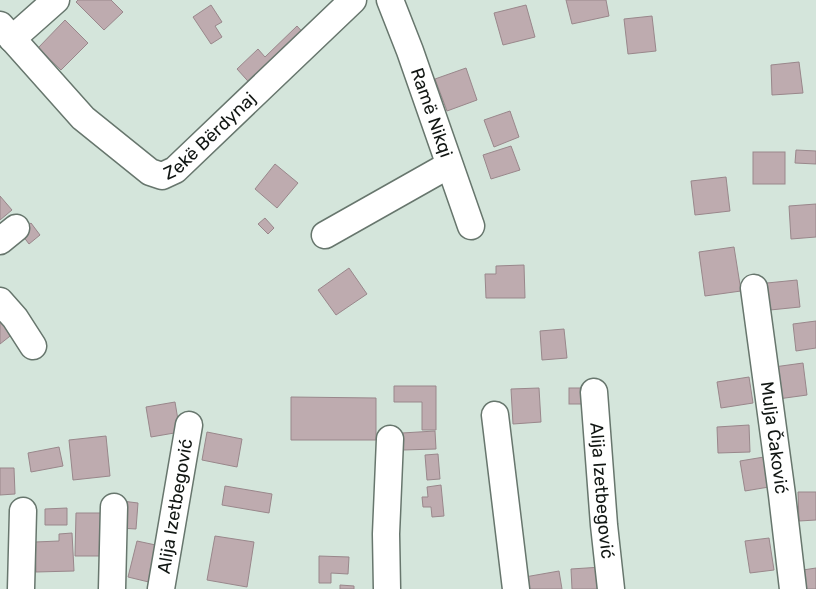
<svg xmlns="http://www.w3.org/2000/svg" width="816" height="589" font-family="Rubik,sans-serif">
  <rect width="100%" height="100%" fill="#d4e5db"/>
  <!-- building -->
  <g fill="#beabaf" stroke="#99878b">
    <path d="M78,0H111L123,12L104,30L76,2Z"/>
    <path d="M566,0H606L609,16L572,24Z"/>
    <path d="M211,5L222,22L215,26L222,37L211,44L193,17Z"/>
    <path d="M526,5L535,37L503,45L494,13Z"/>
    <path d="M652,16L656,51L628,54L624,19Z"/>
    <path d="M65,20L88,43L61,70L38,48Z"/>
    <path d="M297,26L308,38L255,89L237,69L258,49L265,57Z"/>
    <path d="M799,62L803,93L772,95L771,65Z"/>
    <path d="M466,68L477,100L447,111L435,79Z"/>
    <path d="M510,111L519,137L494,147L484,120Z"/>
    <path d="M511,146L520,170L491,179L483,155Z"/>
    <path d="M796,150L816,151V164L795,163Z"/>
    <rect x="753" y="152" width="32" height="32"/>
    <path d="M275,164L298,183L277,208L255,189Z"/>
    <path d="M726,177L730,211L695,215L691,181Z"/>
    <path d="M0,196L12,210L0,220Z"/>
    <path d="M816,204V237L791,239L789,206Z"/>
    <path d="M265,218L274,228L268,234L258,224Z"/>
    <path d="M31,223L40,235L29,244L20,232Z"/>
    <path d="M734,247L741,291L705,296L699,252Z"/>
    <path d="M524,265L525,298H486L485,274H496V266Z"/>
    <path d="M349,268L367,294L336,315L318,290Z"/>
    <path d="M797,280L800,307L770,310L767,283Z"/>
    <path d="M0,317L14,333L0,344Z"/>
    <path d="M816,321V348L796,351L793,324Z"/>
    <path d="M564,329L567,358L542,360L540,331Z"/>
    <path d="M803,363L807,395L778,399L774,367Z"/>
    <path d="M749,377L753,403L721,408L717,382Z"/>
    <path d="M394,386H436V430H422V402H394Z"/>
    <path d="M539,388L541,422L513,424L511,389Z"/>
    <rect x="569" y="388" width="17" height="16"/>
    <path d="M291,397L376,398V440H291Z"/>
    <path d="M175,402L180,432L151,437L146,407Z"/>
    <path d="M749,425L750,452L718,453L717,427Z"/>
    <path d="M435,431L436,449L403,450L402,433Z"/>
    <path d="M207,432L242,439L237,467L202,460Z"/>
    <path d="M106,436L110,476L73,480L69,440Z"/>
    <path d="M59,447L63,466L31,472L28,453Z"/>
    <path d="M438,454L440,479L427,480L425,455Z"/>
    <path d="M770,456L775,486L745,491L740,461Z"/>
    <path d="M0,468H14L15,494L0,495Z"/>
    <path d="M441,485L444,516L432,517L431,507H423L422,497H428L427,487Z"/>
    <path d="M225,486L272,494L269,513L222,505Z"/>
    <path d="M798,492H816V520L799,521Z"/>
    <path d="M122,501L138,503L136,529L119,528Z"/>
    <path d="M67,508V525H45V509Z"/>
    <path d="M76,513H104L103,556H75Z"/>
    <path d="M72,533L74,571L36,572L35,542L59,541V534Z"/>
    <path d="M215,536L254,542L247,587L207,580Z"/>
    <path d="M769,538L774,570L750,573L745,541Z"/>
    <path d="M137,541L165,547L157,584L128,577Z"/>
    <path d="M319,556L349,557L348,574L331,573V583H319Z"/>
    <path d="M602,567V589H572L571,569Z"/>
    <path d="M816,568V589H805L803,570Z"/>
    <path d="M559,571L562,589H527L525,577Z"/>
    <path d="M340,585L354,586V589H340Z"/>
  </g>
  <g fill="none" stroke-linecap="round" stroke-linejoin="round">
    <!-- minor casing -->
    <g stroke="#67766d" stroke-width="29">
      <g id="minor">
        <path id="s1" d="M390,0L410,51L471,226"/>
        <path id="s2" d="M0,25L83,118L150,172L162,176L175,170L353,0"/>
        <path d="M12,39L56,0"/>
        <path d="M325,235L449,165"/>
        <path d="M0,241L16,228"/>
        <path id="s3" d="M754,288L782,495L793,589"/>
        <path d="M0,301L15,318L33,346"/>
        <path id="s4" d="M594,392L604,525L611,589"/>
        <path d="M495,415L516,589"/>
        <path d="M21,589L23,511"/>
        <path d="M112,589L114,507"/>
        <path id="s5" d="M161,589L189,425"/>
        <path d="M387,589L386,534L390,439"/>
      </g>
    </g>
    <!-- minor -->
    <use href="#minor" stroke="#fff" stroke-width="26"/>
  </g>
  <g text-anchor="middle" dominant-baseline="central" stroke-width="4.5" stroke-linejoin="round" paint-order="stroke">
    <!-- street labels -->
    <g font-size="18" fill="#111613" stroke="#d4e5db">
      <text stroke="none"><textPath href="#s1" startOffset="120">Ramë Nikqi</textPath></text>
      <text stroke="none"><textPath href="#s2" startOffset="286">Zekë Bërdynaj</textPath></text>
      <text stroke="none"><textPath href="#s3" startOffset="151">Mulja Čaković</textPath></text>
      <text stroke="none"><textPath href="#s4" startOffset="99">Alija Izetbegović</textPath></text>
      <text stroke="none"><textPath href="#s5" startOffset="84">Alija Izetbegović</textPath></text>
    </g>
  </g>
</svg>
